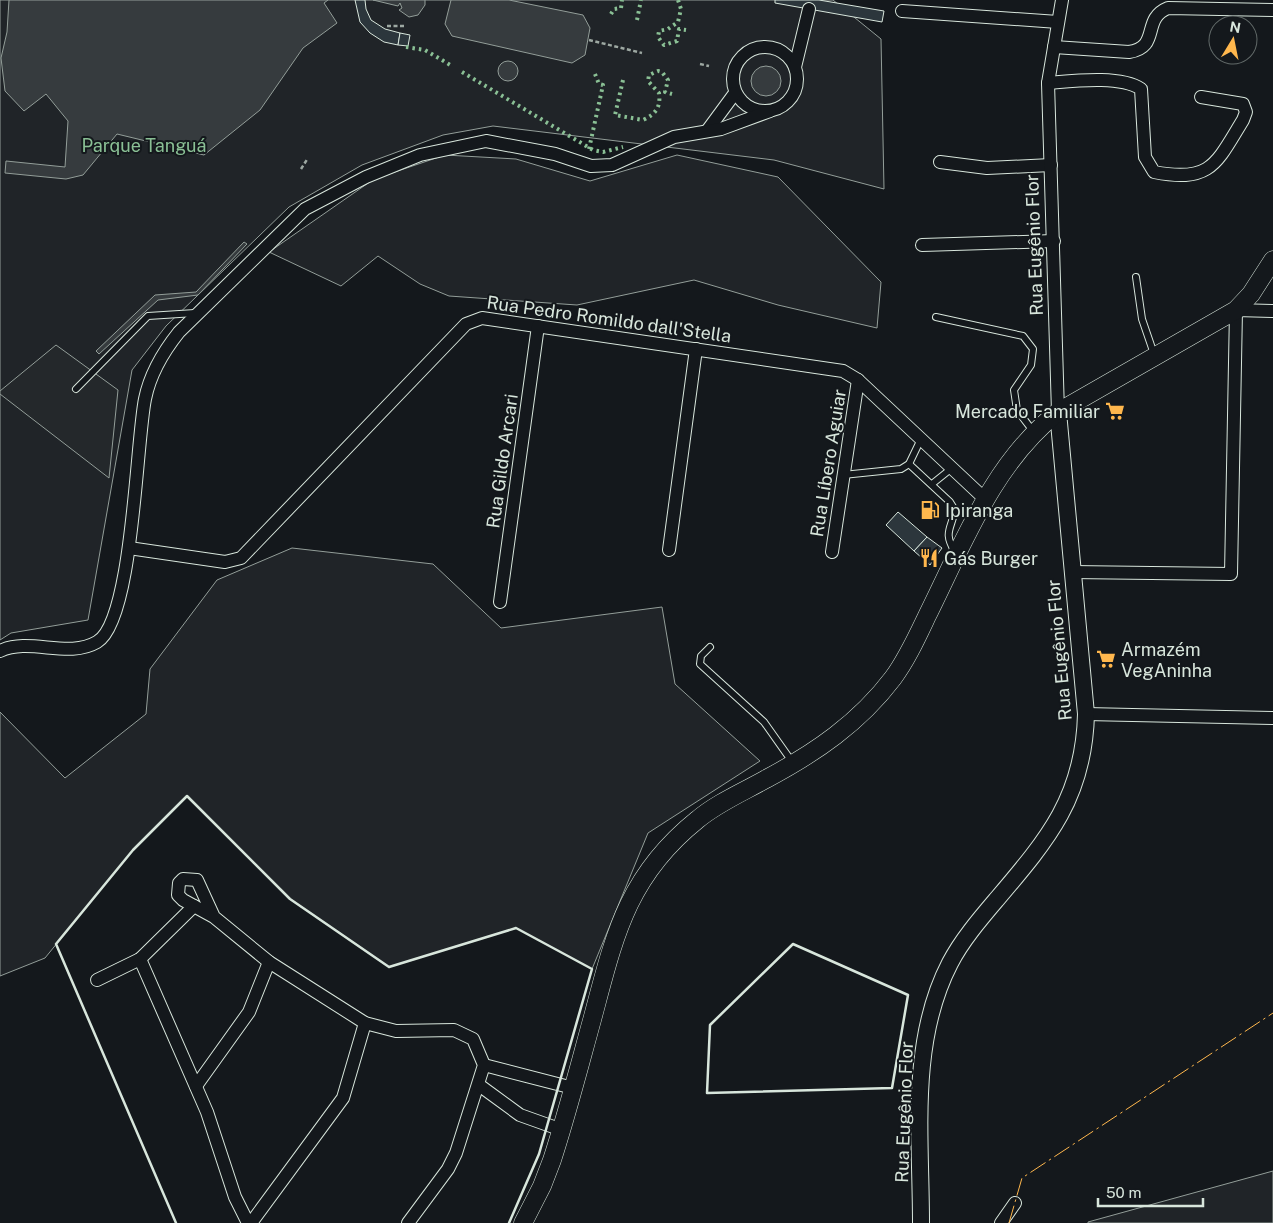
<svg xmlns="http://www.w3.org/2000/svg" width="1273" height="1223" font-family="'Public Sans',sans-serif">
  <rect width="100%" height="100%" fill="#14181c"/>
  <!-- green -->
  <g fill="#202428" stroke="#939e99">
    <path d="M0,0H833L881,39L884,189L774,160L493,126L443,135L362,165L289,207L166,326L132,370L88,620L11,633L0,640Z"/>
    <path d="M445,155L516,159L590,181L677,155L778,177L881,282L877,328L778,305L694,280L577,305L449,296L420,284L378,256L341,286L269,252L374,179Z"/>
    <path d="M292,548L433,564L501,628L662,607L675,684L760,761L648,833L592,969L516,928L389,967L290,899L187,797L133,850L45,958L0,976V712L65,778L146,714L150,669L217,580Z"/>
    <path d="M1273,1171V1223H1088V1222Z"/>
  </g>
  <!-- parking -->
  <path fill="#24282b" stroke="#939e99" d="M56,345L118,390L109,478L0,394V391Z"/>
  <!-- water -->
  <g fill="#363b3e" stroke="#939e99">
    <path d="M9,0H328L324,3L337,23L303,48L260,110L204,155L117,134L83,175L66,179L5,173L6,161L65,167L68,121L46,94L24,111L5,91L1,58L7,32Z"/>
    <path d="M373,0H425V5L418,15L409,17L399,10L402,8L400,3L398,6Z"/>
    <path d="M451,0H509L583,15L590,28L585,55L572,63L452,36L445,24Z"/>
    <circle cx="508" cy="71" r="10"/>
    <circle cx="766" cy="81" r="15"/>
    <path d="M244,242L247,244L198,295L158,300L99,354L96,351L155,295L196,292Z"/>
  </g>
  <!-- building -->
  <g fill="#2c363c" stroke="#d8e6dc">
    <path d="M355,0H365L366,9L371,20L385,29L400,33L398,45L384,42L370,33L360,22Z"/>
    <path d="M775,0H819L884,11L882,22L775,3Z"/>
    <path d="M400,33L410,35L408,46L398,45Z"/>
    <path d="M898,512L927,537L914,551L886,525Z"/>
    <path d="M927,537L942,548L930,565L914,551Z"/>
  </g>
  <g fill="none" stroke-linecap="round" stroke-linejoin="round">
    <!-- service casing -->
    <g stroke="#d8e6dc" stroke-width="8">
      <g id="service">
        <path d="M1136,277L1142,319L1154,354"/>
        <path d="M936,317L1023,336L1033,349L1031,365L1014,390L1017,410L1033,431"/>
        <path d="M76,389L148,316L195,313"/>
        <path d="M909,464L950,502L955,510C951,530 943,532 955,552"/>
        <path d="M843,475L901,469L909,464L921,439"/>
        <path d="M932,484L952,468"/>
        <path d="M710,647L701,656L700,664L764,722L793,763"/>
      </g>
    </g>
    <!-- minor casing -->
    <g stroke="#d8e6dc" stroke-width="14">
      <g id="minor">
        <path d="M902,11L1058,22"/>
        <circle cx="765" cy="79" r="32"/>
        <path d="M1054,47L1129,52C1161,47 1141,19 1168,8L1273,10"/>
        <path d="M795,67L809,9"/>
        <path d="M1048,83C1073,81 1120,75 1141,89L1145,157L1154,172C1211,183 1216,164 1243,120L1246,112L1243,104L1201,97"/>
        <path d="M707,131L735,93"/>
        <path d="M940,162L987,168L1051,165"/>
        <path d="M922,245L1054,241"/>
        <path d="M1058,412L1048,83L1062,0"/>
        <path d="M129,548L225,562L241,558L466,324L482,318L843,371L858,380L986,500"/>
        <path d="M669,550L696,349"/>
        <path d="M832,552L858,380"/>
        <path d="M1072,572L1231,574L1236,310L1273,311"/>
        <path d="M500,602L538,326"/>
        <path d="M0,651C30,637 68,659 97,642C133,621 136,443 145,399C150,374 163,352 179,332L305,209L366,177L420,155L486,141L555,154L591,166L612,165L674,137L721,129L770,111"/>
        <path d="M1086,714L1273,718"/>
        <path d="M214,917L197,880L183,879L179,883L178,895L183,900L214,917L269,962L365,1023L396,1031L454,1030L473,1039L484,1065L456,1153L448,1169L408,1223"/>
        <path d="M140,959L207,1112L235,1197L248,1223"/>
        <path d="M97,980L140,959L194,906"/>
        <path d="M484,1065L573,1088"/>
        <path d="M479,1085L520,1115L562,1130"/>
        <path d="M196,1086L249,1012L269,962"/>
        <path d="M251,1223L343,1098L365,1023"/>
        <path d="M1001,1223L1015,1203"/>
      </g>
    </g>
    <!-- tertiary casing -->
    <g stroke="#d8e6dc" stroke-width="18">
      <path id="tertiary" d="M921,1223C921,1137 909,1042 950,963C962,940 980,919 997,899C1048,839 1084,797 1086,714L1058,412"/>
    </g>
    <!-- secondary casing -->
    <g stroke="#d8e6dc" stroke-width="19">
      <path id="secondary" d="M523,1223L542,1186L552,1160C567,1114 579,1067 592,1020C614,938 626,877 697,820C717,803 743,792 766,779C815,753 859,723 893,678C907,659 917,637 927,616C963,544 993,463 1058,412L1236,310L1251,294L1273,260"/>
    </g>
    <!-- path -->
    <g stroke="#9da8a2" stroke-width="2.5" stroke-dasharray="4 2.5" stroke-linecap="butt">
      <path d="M387,26H404"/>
      <path d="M589,40L642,53"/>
      <path d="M700,64L709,66"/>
      <path d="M301,169L308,158"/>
    </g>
    <!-- service -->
    <use href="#service" stroke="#14181c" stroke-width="6"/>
    <!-- minor -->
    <use href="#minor" stroke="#14181c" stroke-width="12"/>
    <!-- tertiary -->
    <use href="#tertiary" stroke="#14181c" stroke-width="16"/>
    <!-- secondary -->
    <use href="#secondary" stroke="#14181c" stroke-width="18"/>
    <!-- hedge -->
    <g stroke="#8ac095" stroke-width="4" stroke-dasharray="2.5 4" stroke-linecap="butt">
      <path d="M678,0L681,9L678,22L668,29L659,31L658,37L664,45L677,41L679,29L686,30"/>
      <path d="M611,14L614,9L621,8L622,0"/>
      <path d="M637,20L641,0"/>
      <path d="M406,47L425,50L452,66"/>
      <path d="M462,72L593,150L603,152L623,147"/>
      <path d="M623,80L615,115L643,120C656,114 661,107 659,93L648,81L649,75L658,71L662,72L668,80L665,92L672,94"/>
      <path d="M589,149L603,85L599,84L595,74"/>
    </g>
    <!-- wall -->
    <g stroke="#d8e6dc" stroke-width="2.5">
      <path d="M793,944L908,995L892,1088L707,1093L710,1025Z"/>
      <path d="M176,1223L56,944L133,850L187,796L290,899L389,967L516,928L592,969L539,1154L509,1223"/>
    </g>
    <!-- power -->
    <path stroke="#ffb74d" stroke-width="1" stroke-dasharray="18 4 2.5 4" stroke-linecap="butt" d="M1009,1223L1022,1178L1273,1013"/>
  </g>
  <!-- icons -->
  <defs>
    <g id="supermarket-bare" transform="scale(1.5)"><path d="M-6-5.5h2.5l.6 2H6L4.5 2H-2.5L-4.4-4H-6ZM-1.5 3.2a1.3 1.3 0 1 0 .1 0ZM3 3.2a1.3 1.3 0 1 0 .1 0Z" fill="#ffb74d" stroke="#14181c" stroke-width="2.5" paint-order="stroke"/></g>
    <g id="fuel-bare" transform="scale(1.5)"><path d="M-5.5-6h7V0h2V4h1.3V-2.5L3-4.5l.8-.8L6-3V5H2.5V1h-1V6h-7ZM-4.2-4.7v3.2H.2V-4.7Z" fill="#ffb74d" stroke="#14181c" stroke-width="2.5" paint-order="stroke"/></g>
    <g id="restaurant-bare" transform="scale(1.5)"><path d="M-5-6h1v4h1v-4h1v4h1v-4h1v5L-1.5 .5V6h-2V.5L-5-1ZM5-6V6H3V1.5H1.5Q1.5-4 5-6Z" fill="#ffb74d" stroke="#14181c" stroke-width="2.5" paint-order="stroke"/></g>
  </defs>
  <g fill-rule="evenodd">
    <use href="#supermarket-bare" x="1115" y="411"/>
    <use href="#fuel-bare" x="930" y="510"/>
    <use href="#restaurant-bare" x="929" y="558"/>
    <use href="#supermarket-bare" x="1106" y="659"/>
  </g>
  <g text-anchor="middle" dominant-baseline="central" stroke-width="4" stroke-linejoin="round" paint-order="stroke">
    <!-- park labels -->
    <g font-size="18" fill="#8ac095" stroke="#14181c">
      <text x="144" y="145">Parque Tanguá</text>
    </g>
    <!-- street labels -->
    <g font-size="18" fill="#d8e6dc" stroke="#14181c">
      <text transform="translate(1034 245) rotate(-92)">Rua Eugênio Flor</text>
      <text transform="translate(609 319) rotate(8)">Rua Pedro Romildo dall'Stella</text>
      <text transform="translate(502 461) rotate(-82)">Rua Gildo Arcari</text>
      <text transform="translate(828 463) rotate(-81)">Rua Líbero Aguiar</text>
      <text transform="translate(1059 650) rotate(-95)">Rua Eugênio Flor</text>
      <text transform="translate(904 1112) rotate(-88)">Rua Eugênio Flor</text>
    </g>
    <!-- poi labels -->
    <g font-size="18" fill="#d8e6dc" stroke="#14181c" text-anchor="start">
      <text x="1100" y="411" text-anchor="end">Mercado Familiar</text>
      <text x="945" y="510">Ipiranga</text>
      <text x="944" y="558">Gás Burger</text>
      <text x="1121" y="649">Armazém<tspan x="1121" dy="21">VegAninha</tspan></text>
    </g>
  </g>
  <!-- north arrow -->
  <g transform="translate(1233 40) rotate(10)"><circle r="24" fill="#14181c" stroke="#626a69"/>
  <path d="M0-4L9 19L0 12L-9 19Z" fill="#ffb74d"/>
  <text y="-8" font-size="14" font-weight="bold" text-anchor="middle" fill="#d8e6dc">N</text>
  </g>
  <!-- scale -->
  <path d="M1098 1198v8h105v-8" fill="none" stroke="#d8e6dc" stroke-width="2.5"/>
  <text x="1106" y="1198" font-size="15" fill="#d8e6dc" stroke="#14181c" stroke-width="4" paint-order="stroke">50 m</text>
</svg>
